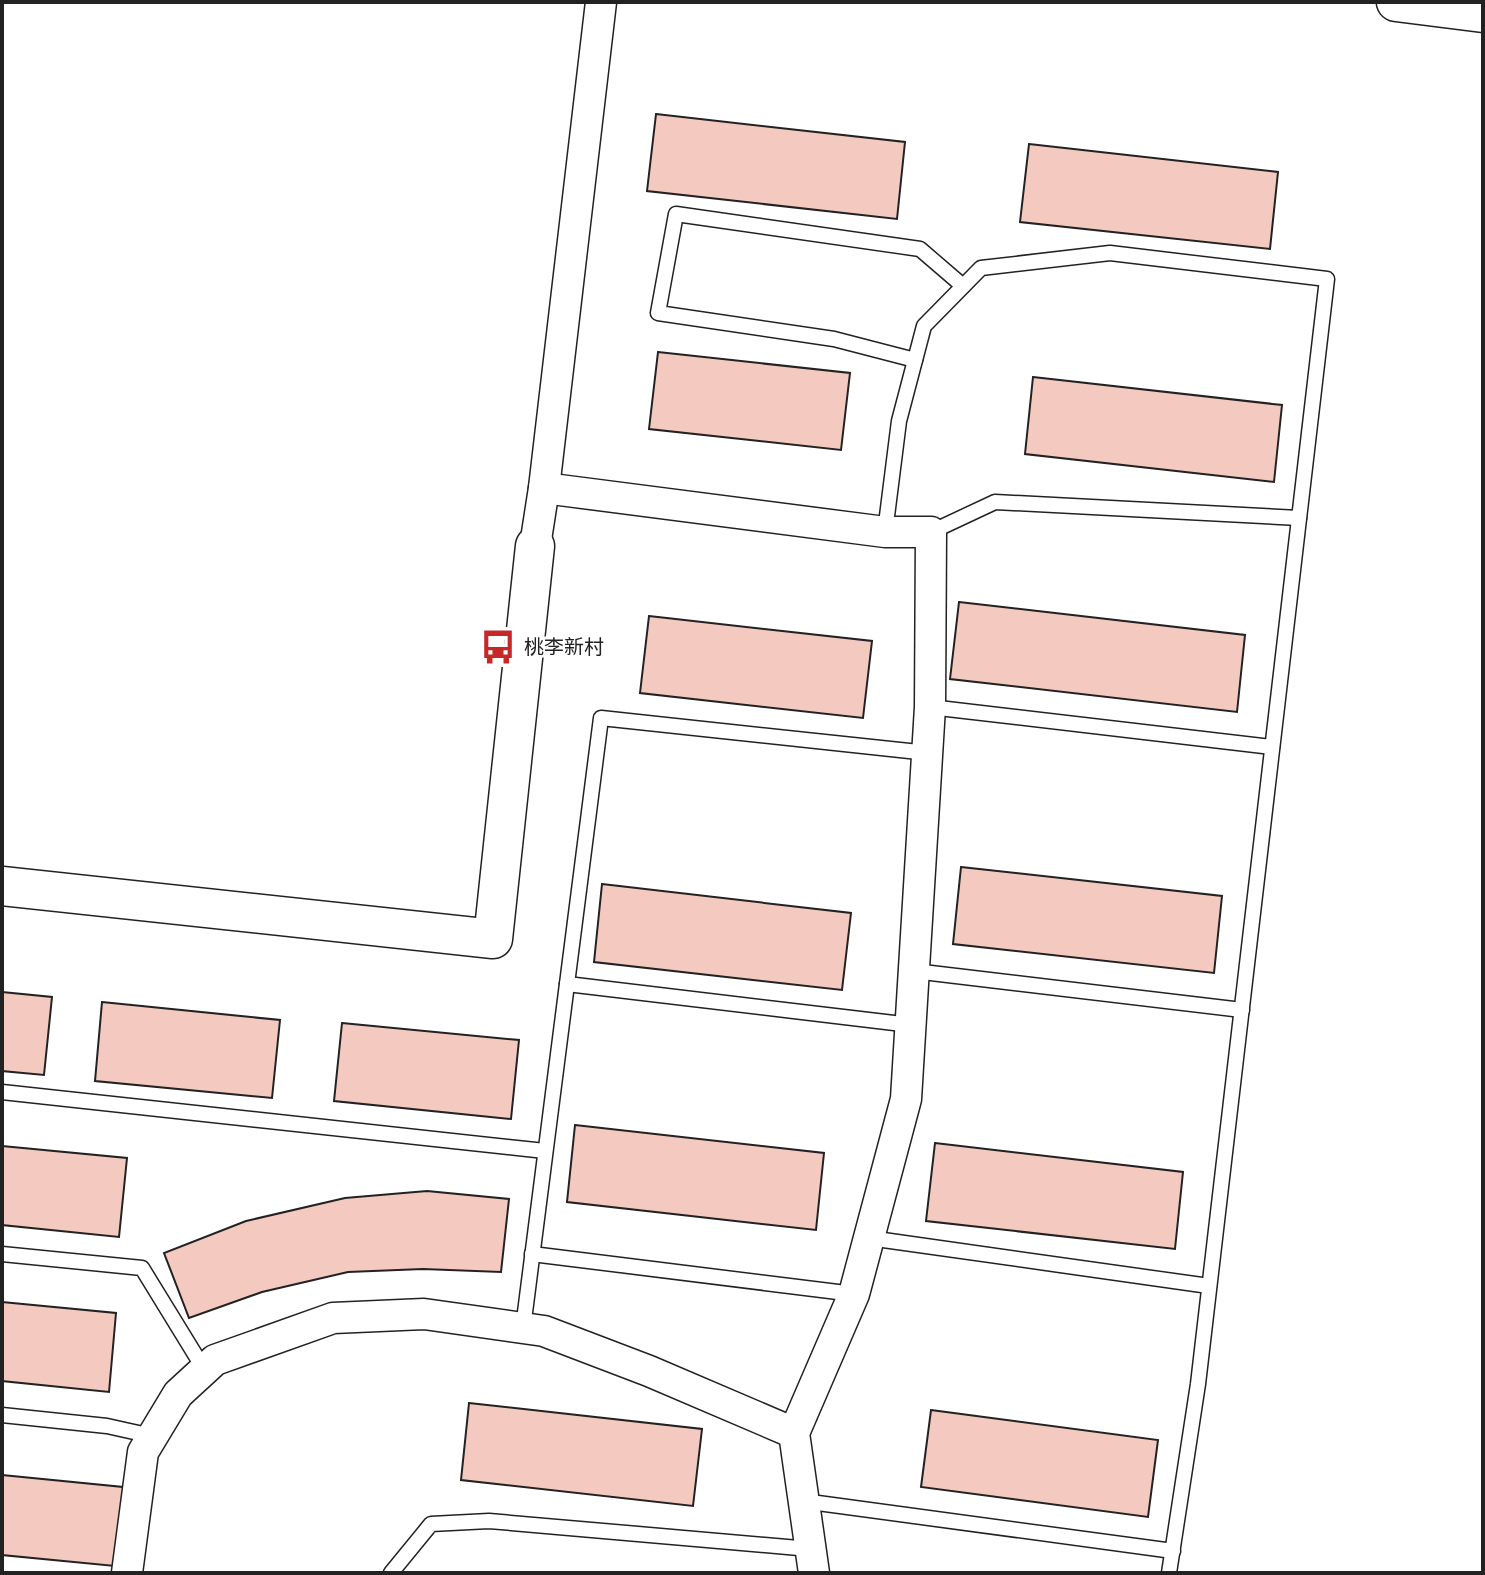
<svg xmlns="http://www.w3.org/2000/svg" width="1485" height="1575" font-family="Rubik,'Noto Sans SC',sans-serif">
  <rect width="100%" height="100%" fill="#fff"/>
  <!-- building -->
  <g fill="#f3c9c0" stroke="#222" stroke-width="2">
    <path d="M656,114L905,142L897,219L647,191Z"/>
    <path d="M1029,144L1278,172L1270,249L1020,222Z"/>
    <path d="M658,352L850,373L841,450L649,429Z"/>
    <path d="M1033,377L1282,405L1274,482L1025,454Z"/>
    <path d="M959,602L1245,635L1237,712L950,679Z"/>
    <path d="M649,616L872,641L863,718L640,693Z"/>
    <path d="M961,867L1222,896L1214,973L953,944Z"/>
    <path d="M602,884L851,913L842,990L594,962Z"/>
    <path d="M2,992L52,997L44,1075L2,1071Z"/>
    <path d="M102,1002L280,1020L272,1098L95,1081Z"/>
    <path d="M342,1023L519,1040L511,1119L334,1101Z"/>
    <path d="M575,1125L824,1153L816,1230L567,1202Z"/>
    <path d="M935,1143L1183,1172L1175,1249L926,1221Z"/>
    <path d="M2,1146L127,1158L119,1237L2,1225Z"/>
    <path d="M427,1191L509,1199L501,1272L423,1269L348,1272L262,1292L189,1318L164,1253L246,1221L345,1198Z"/>
    <path d="M2,1302L116,1313L109,1392L2,1381Z"/>
    <path d="M469,1403L702,1429L693,1506L461,1480Z"/>
    <path d="M931,1410L1158,1440L1148,1517L921,1487Z"/>
    <path d="M2,1475L133,1488L125,1567L2,1555Z"/>
  </g>
  <g fill="none" stroke-linecap="round" stroke-linejoin="round">
    <!-- service casing -->
    <g stroke="#222" stroke-width="17">
      <g id="service">
        <path d="M915,360L834,339L658,313L676,214L920,249L963,286"/>
        <path d="M885,532L899,421L924,326L981,268L1110,253L1327,279L1198,1384L1169,1573"/>
        <path d="M931,532L995,502L1299,518"/>
        <path d="M930,707L1272,747"/>
        <path d="M914,971L1242,1010"/>
        <path d="M567,984L911,1025"/>
        <path d="M2,1092L545,1151"/>
        <path d="M869,1238L1209,1286"/>
        <path d="M2,1254L142,1268L204,1369"/>
        <path d="M532,1254L854,1294"/>
        <path d="M523,1328L601,718L928,753"/>
        <path d="M2,1415L107,1426L152,1436"/>
        <path d="M803,1501L1173,1551"/>
        <path d="M391,1573L431,1524L489,1521L810,1549"/>
      </g>
    </g>
    <!-- minor casing -->
    <g stroke="#222" stroke-width="33">
      <g id="minor">
        <path d="M544,488L885,532H931L930,707L906,1099L854,1294L794,1433L814,1573"/>
        <path d="M535,546L544,488L601,2"/>
        <path d="M127,1573L143,1452L178,1394L215,1360L333,1318L424,1314L544,1331L649,1371L794,1433"/>
      </g>
    </g>
    <!-- tertiary casing -->
    <g stroke="#222" stroke-width="41">
      <g id="tertiary">
        <path d="M1396,2L1483,13"/>
        <path d="M2,886L493,939L535,546"/>
      </g>
    </g>
    <!-- service -->
    <use href="#service" stroke="#fff" stroke-width="14"/>
    <!-- minor -->
    <use href="#minor" stroke="#fff" stroke-width="30"/>
    <!-- tertiary -->
    <use href="#tertiary" stroke="#fff" stroke-width="38"/>
  </g>
  <!-- icons -->
  <defs>
    <g id="bus-bare" transform="scale(2.76)"><path d="M-5-6H5V4H4V6H2V4H-2V6H-4V4H-5ZM-3.5-4V0h7V-4ZM-3.5 1.2v1.5H-2V1.2ZM2 1.2v1.5H3.5V1.2Z" fill="#c62828" stroke="#fff" stroke-width="2.5" paint-order="stroke"/></g>
  </defs>
  <g fill-rule="evenodd">
    <use href="#bus-bare" x="498" y="647"/>
  </g>
  <g text-anchor="middle" dominant-baseline="central" stroke-width="6" stroke-linejoin="round" paint-order="stroke">
    <!-- poi labels -->
    <g font-size="20" fill="#222" stroke="#fff" text-anchor="start">
      <text x="524" y="647">桃李新村</text>
    </g>
  </g>
  <!-- border -->
  <rect width="1485" height="1575" fill="none" stroke="#222222" stroke-width="8"/>
</svg>
